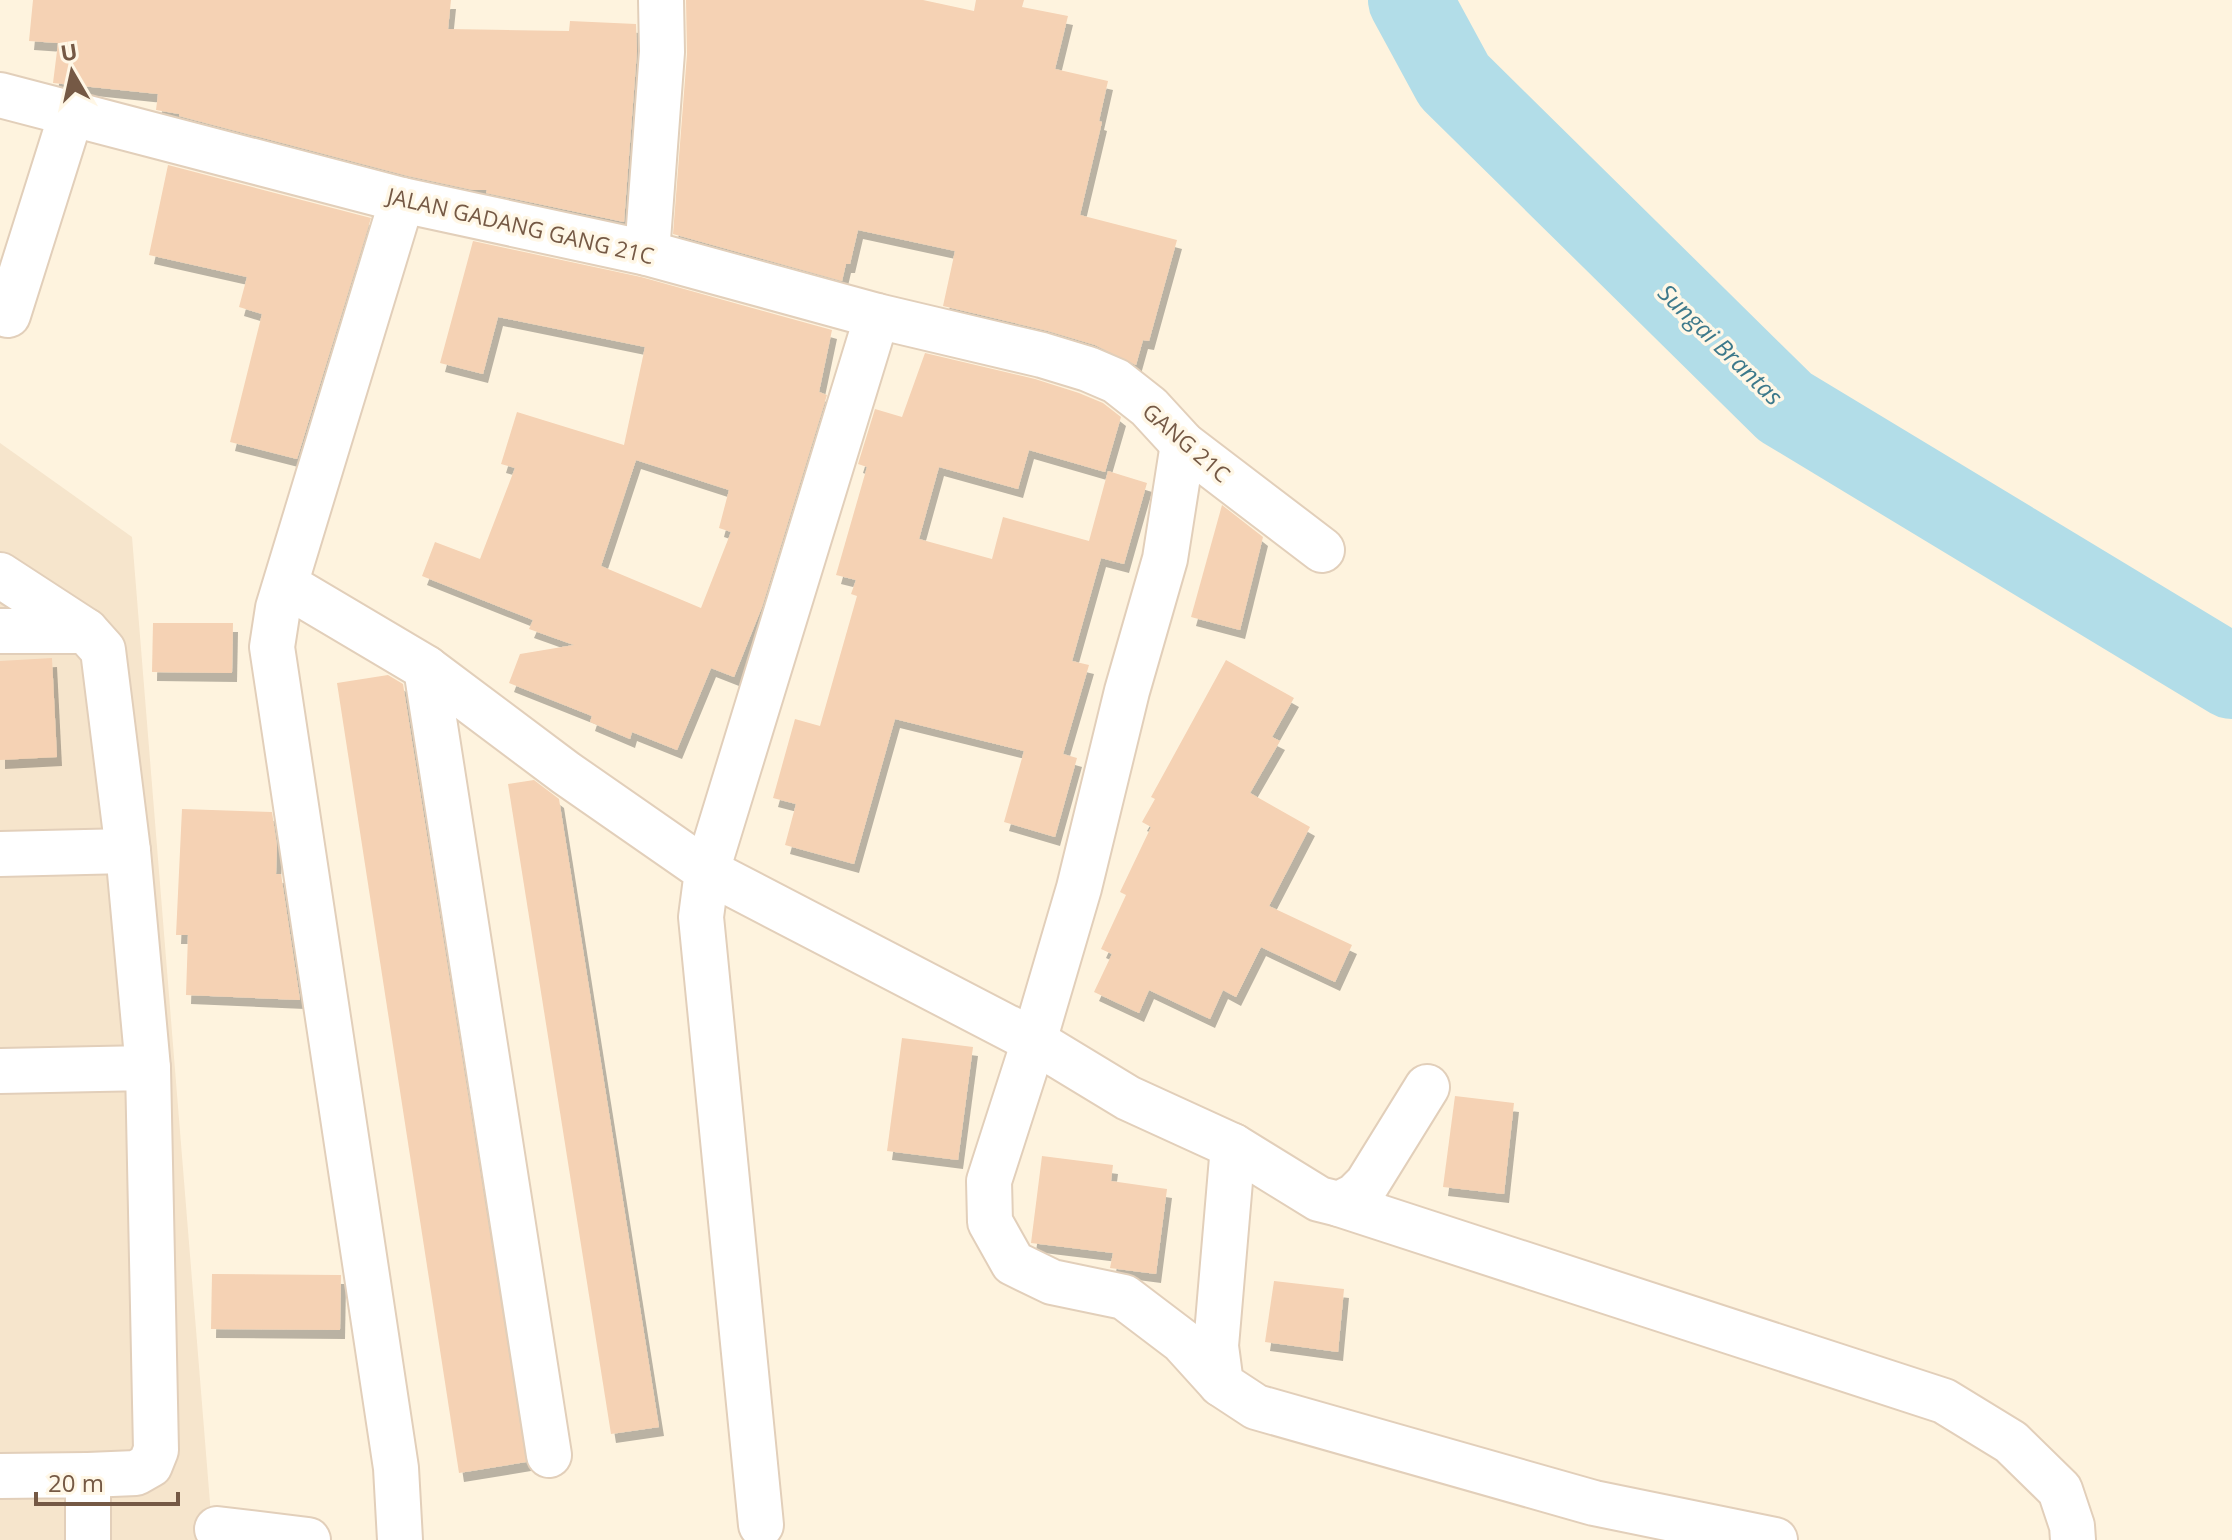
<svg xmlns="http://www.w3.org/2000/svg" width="2232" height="1540" font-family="'Open Sans',sans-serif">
  <defs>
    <filter id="shadow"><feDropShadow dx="5" dy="9" stdDeviation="0" flood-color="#0004"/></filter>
  </defs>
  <rect width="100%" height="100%" fill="#fef3de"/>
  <!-- residential -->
  <path fill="#f6e5cc" d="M0,443L132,537L213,1540H0Z"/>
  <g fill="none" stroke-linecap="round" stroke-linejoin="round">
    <!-- river -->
    <path stroke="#b2dde8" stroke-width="84" d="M1410,0L1454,81L1785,407L2232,677"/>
  </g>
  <!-- building -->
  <g fill="#f5d2b4" fill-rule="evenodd" filter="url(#shadow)">
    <path d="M33,0H451L448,29L569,31L570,21L636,24L637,51L624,222L486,193L487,190H473L408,176L179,116V114L156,110L158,94L53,83L58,43L29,41Z"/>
    <path d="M686,0H923L974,11L976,0H1024L1022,7L1068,16L1055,69L1108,81L1099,121L1102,122L1080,215L1177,240L1149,341L1143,340L1136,365L1095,345L1048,331L943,306L955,251L858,230L850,264H846L842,281L673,234L687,54Z"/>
    <path d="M168,165L371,218L297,459L230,442L262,314L239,307L247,277L149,255Z"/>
    <path d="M473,241L641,277L832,330L819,392L827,395L762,607L734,677L711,668L677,750L632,732L630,739L590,722L592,716L509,683L520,654L574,645L529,629L533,620L422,576L435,542L480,559L515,468L501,464L517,412L624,445L645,347L498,317L483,374L440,363ZM636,460L729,490L719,528L731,532L701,608L601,566Z"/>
    <path d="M925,353L1035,379L1079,393L1103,403L1121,417L1105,472L1029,450L1018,489L939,467L919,539L992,559L1003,517L1089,541L1108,471L1147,483L1124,564L1101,558L1072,661L1089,665L1063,754L1077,758L1055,837L1004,822L1024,751L895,719L854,864L785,845L796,804L773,798L795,719L820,726L857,596L851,594L856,580L836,575L867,467L858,464L875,409L902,417Z"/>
    <path d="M1222,505L1263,537L1240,630L1191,617Z"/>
    <path d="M153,623H233L232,673L152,672Z"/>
    <path d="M52,658L57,757L0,760V661Z"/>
    <path d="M1226,660L1294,698L1272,737L1280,741L1250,793L1310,827L1269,906L1352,945L1335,982L1261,947L1236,997L1223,990L1210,1019L1149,990L1139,1013L1094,992L1112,954L1101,949L1126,895L1120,892L1151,827L1142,822L1155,799L1151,797Z"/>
    <path d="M388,675L403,684L526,1462L459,1473L337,683Z"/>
    <path d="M534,780L559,799L659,1427L611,1434L508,784Z"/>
    <path d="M182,809L272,812L277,846L276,874H281L300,1000L186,995L188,935H176Z"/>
    <path d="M902,1038L973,1047L958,1160L887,1151Z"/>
    <path d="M1455,1096L1514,1103L1504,1194L1443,1187Z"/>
    <path d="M1042,1156L1113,1165L1111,1181L1167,1189L1156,1274L1110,1268L1113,1253L1031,1243Z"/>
    <path d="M212,1274L341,1275L340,1330L211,1329Z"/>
    <path d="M1274,1281L1344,1289L1338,1352L1265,1342Z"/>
  </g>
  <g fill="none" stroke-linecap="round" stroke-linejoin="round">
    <!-- minor casing -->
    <g stroke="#e2cfba" stroke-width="48">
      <g id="minor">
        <path d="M0,95L402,200L647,253L877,316L1042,355L1088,369L1116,381L1149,407L1183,444L1322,550"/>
        <path d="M647,253L662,52L661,0"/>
        <path d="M8,315L71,115"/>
        <path d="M877,316L707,871L1034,1041L1128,1098L1233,1146L1319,1199L1339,1204L1355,1196L1367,1184L1427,1087"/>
        <path d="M1183,444L1165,559L1127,691L1079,888L1034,1041L989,1181L990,1222L1013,1263L1052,1282L1124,1297L1182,1341L1221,1384"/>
        <path d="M0,575L86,631L103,650L128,851L148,1068"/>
        <path d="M286,585L426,668L549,1455"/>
        <path d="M0,631H86"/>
        <path d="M426,668L566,773L707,871L701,917L761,1525"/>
        <path d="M0,854L128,851"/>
        <path d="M0,1071L148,1068L156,1450L150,1465L136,1473L88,1475"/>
        <path d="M1233,1146L1216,1346L1221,1384L1256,1407L1594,1503L1775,1540"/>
        <path d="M1339,1204L1944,1401L2011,1442L2060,1490L2072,1526L2073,1540"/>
        <path d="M0,1476L88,1475V1540"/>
        <path d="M217,1529L308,1540"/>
        <path d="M400,1540L396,1468L272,647L278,608L402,200"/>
      </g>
    </g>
    <!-- minor -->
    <use href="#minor" stroke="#fff" stroke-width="44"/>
  </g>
  <g text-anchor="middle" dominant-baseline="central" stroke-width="7" stroke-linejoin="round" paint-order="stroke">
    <!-- street labels -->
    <g font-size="22" fill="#755945" stroke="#fff7e6">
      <text transform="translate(521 225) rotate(13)">JALAN GADANG GANG 21C</text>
      <text transform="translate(1187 442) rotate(41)">GANG 21C</text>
    </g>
    <!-- water labels -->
    <g font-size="24" font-style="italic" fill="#3d798b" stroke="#fff7e6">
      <text transform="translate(1721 344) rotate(44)">Sungai Brantas</text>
    </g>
  </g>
  <!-- north arrow -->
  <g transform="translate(72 72) rotate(351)" stroke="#fff7e6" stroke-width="6" paint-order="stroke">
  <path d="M0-6L14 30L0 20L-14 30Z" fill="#755945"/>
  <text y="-12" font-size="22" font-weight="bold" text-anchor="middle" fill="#755945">U</text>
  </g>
  <!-- scale -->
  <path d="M36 1492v12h142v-12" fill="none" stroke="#755945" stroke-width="4"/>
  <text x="48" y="1492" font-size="24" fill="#755945" stroke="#fff7e6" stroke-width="6" paint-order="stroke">20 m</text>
</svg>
